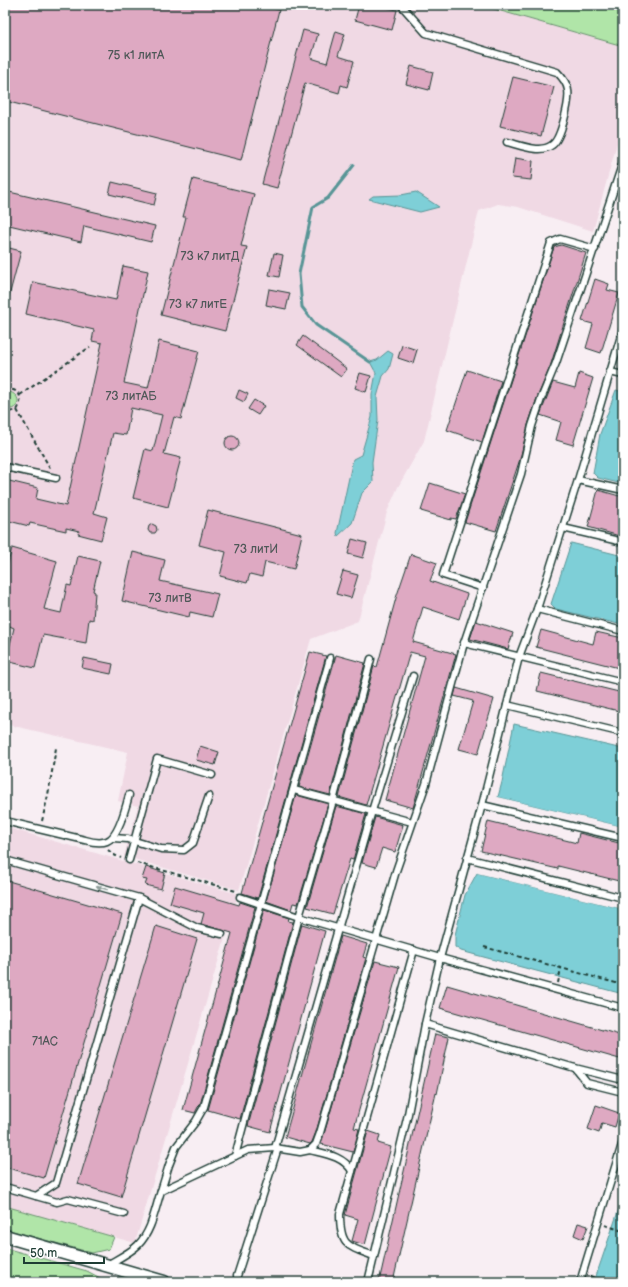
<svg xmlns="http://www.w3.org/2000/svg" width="628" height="1287" font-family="'Balsamiq Sans',sans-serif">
  <rect width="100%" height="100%" fill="#f8eef3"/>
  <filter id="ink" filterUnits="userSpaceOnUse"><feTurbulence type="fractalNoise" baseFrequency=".025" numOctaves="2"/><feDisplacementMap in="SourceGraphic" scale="8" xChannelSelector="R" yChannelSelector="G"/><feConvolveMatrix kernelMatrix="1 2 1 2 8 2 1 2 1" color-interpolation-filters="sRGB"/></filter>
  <g filter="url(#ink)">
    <!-- built -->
    <g fill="#f0d9e4">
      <path d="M5,5H480L623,46V121L593,231L518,207L498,204L479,211L424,441L398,487L387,512L358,621L311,639L239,890L124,856L138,806L118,801L128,752L5,724Z"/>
      <path d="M5,827L238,894L135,1243L5,1206Z"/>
    </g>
    <!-- green -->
    <g fill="#b0e5a8" stroke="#68916e">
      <path d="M480,5H623V46Z"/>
      <path d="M10,392C24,397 18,413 5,408V393Z"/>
      <path d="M5,1206L114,1237L109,1249L92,1253L5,1229Z"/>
      <path d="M5,1248L87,1271L108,1282H5Z"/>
    </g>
    <!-- water -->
    <g fill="#7ecfd7" stroke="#589596">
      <path d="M416,192L439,207L420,212L369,199L373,196L401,195Z"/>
      <path d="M388,351L393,354L389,369L383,376L377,397L378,420L372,462L373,482L362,493L352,523L338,536L337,533L353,459L361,455L372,417V394L376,373L370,362L377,360Z"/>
      <path d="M616,390L623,392V484L598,478L593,473L600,434Z"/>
      <path d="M571,543L623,556V625L556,609L551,604Z"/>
      <path d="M514,724L623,749V827L498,797L502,782Z"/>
      <path d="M477,873L623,909V994L461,951L455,947V935L465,895Z"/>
      <path d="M623,1197V1282H594Z"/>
    </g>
    <!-- pier -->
    <g fill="#f8eef3">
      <path d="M498,797L623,827V829L497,799Z"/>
      <path d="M478,871L623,907V909L477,873Z"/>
    </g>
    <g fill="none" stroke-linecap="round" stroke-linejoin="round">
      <!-- stream -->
      <path stroke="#589596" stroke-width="3" d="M354,165L328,198L313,207L299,274L302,307L316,325L370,362"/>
    </g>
    <!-- building -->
    <g fill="#dea9c2" stroke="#1f3d34">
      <path d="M5,5H259L279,10L241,160L5,101Z"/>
      <path d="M359,5H377L397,10L392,30L355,20Z"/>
      <path d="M303,30L318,34L311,58L327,63L336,31L345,34L338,56L354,61L347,87L341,85L339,93L305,83L277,188L262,184Z"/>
      <path d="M411,66L433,72L429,90L406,84Z"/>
      <path d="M513,77L554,87L541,136L500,126Z"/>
      <path d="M515,158L533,161L531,180L512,178Z"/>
      <path d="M193,179L254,194L241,246L247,247L225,331L161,315L186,217H183Z"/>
      <path d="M112,182L157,193L154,205L109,194Z"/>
      <path d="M5,191L155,226L151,242L84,226L81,242L5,224Z"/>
      <path d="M561,245L586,253L550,367L537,398L528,425L520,459L496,531L465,522L554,247Z"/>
      <path d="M5,247L21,251L8,300H5Z"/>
      <path d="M274,253L283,255L279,277L269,275Z"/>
      <path d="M123,266L148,271L124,383L148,388L159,341L199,351L181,419L174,417L164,454L181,458L168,507L133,498L145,449L153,451L162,415L131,408L126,435L113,433L94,513L107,517L101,540L78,534L79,531L66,528V531L30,523L29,526L5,520V480L38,488L36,499L66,506L102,343L92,341L94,330L26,314L33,282L116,300Z"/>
      <path d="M595,279L609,284L607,290L619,293L601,353L586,348L593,324L582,321Z"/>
      <path d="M269,289L290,293L286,309L266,305Z"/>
      <path d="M303,336L347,369L341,377L297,345Z"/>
      <path d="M402,345L417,350L413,363L398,358Z"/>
      <path d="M467,370L501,381L482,442L447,430Z"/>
      <path d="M360,373L371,376L366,392L355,388Z"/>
      <path d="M579,373L593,378L573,445L556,440L561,422L540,415L553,382L575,388Z"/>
      <path d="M239,390L248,394L244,402L236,398Z"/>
      <path d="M254,400L264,406L258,415L248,409Z"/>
      <circle cx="232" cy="443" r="7"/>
      <path d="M430,483L465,494L456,519L451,518V520L421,511Z"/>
      <path d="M598,490L623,497V537L588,527Z"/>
      <path d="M208,510L302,534L294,569L265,562L262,577L250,574L247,583L220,576L226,552L199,545Z"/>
      <path d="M152,524L156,526L157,530L155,533H150L148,530L149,526Z"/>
      <path d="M352,539L367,543L363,558L348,554Z"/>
      <path d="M12,548L57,561L44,609L61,613L67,585L71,586L78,556L100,561L93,591L95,592L93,620L89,619L86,643L43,635L35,668L6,661L14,628L5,624V574Z"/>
      <path d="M133,552L165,560L160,581L218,594L212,617L190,612L189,617L122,601Z"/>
      <path d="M411,554L437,563L430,581L467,594L459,619L423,607L413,642L456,654L413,808L385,800L425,656L410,652L366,805L339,797L374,666L377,667L396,598Z"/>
      <path d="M343,571L358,575L351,598L336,594Z"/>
      <path d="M476,621L513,633L508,649L470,639Z"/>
      <path d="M541,630L593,644L596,632L623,638V669L536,647Z"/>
      <path d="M310,652L326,656L258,898L242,893Z"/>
      <path d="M336,655L365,663L330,795L299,787Z"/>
      <path d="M84,658L113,664L111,674L82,668Z"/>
      <path d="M541,673L623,693V712L537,691Z"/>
      <path d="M456,688L494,699L478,754L459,749L473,701L454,696Z"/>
      <path d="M200,746L219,752L215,765L196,760Z"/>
      <path d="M296,795L328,804L298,904L293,903L291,910L266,901Z"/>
      <path d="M336,806L366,814L353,860L350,859L333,914L307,907Z"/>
      <path d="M375,817L403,825L395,852L382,848L376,867L362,863Z"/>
      <path d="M488,821L577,843L579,833L623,844V882L558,866V869L481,851Z"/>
      <path d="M146,867L165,873L161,889L145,885L147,880L142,879Z"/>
      <path d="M5,880L122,914L44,1178L5,1167Z"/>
      <path d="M175,886L239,905L240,902L255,907L200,1105L198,1107L195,1113L183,1110L232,933L201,924L204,913L170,903Z"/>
      <path d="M264,910L289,918L288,921L293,922L240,1119L208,1110Z"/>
      <path d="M302,924L325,931L270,1132L248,1126Z"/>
      <path d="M156,926L197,939L121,1197L78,1184Z"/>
      <path d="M341,936L367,944L363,957L366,958L316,1132L312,1142L310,1144L285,1137Z"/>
      <path d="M375,961L399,967L354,1128L359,1129L353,1152L321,1144Z"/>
      <path d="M447,985L623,1036V1060L440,1008Z"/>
      <path d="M435,1034L449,1037L437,1094L436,1093L393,1282H379Z"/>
      <path d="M596,1105L619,1113L615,1127L602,1123L599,1133L588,1129Z"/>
      <path d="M368,1131L380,1135L378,1143L391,1147L365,1245L352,1241L358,1219L345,1215Z"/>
      <path d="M578,1223L588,1226L583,1239L574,1235Z"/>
    </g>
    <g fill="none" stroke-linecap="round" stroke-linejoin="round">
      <!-- service casing -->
      <g stroke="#1f3d34" stroke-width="9">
        <g id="service">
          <path d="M401,5L426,33L557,72C562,77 567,83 568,90C570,101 561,139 552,145C540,154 520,145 507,142"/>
          <path d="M610,372L623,375"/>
          <path d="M5,467L56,478"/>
          <path d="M578,480L623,490"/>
          <path d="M563,528L623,542"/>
          <path d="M483,588L443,575L551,243L560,239L595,249"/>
          <path d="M537,609L623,631"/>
          <path d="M464,643L623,682"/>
          <path d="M507,705L623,733"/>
          <path d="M294,790L412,822"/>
          <path d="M482,805L623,838"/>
          <path d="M5,821L85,840C92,842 100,844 107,841C118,837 126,807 129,795"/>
          <path d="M113,838L128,839L161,849L184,850L193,843L209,796"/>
          <path d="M467,858L623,898"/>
          <path d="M5,860L139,898L197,928L222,934"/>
          <path d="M129,860L157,759L212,775"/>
          <path d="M240,897L299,917L440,958L623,1008"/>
          <path d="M425,1024L575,1068L623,1080"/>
          <path d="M575,1068L587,1083L623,1092"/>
          <path d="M275,1148L372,811L413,676"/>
          <path d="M310,1150C326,1154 343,1156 352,1171"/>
          <path d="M235,1156L299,917L333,801L371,659"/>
          <path d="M5,1187L36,1196L56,1183L139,898"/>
          <path d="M161,1191L169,1165L176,1147L196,1121L204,1107L330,658"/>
          <path d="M36,1196L57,1202L68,1199L124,1214"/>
          <path d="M374,1256C347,1246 340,1246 340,1214L414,950"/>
          <path d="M107,1265C117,1259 130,1253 138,1245C152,1231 155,1209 161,1191L248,1150L275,1148L300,1152L310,1150L316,1144L320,1133L396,871L426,784L464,643L521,474L532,426L541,399L556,363L623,162"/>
          <path d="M237,1276L278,1148"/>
          <path d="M368,1282L408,1114L425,1024L440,958L482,805L519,657L537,609L578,480L623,329"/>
          <path d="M580,1282L623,1141"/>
        </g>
      </g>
      <!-- minor casing -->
      <g stroke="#1f3d34" stroke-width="15">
        <path id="minor" d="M5,1236L164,1282"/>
      </g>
      <!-- path -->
      <g stroke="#1f3d34" stroke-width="2" stroke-dasharray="4 3" stroke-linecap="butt">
        <path d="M5,390C20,387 24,399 17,410L9,412L5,411"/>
        <path d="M20,395L90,347"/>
        <path d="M17,410L50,468"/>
        <path d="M42,821L48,795L56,748"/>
        <path d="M108,850L114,855L121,858"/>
        <path d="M137,863L236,891"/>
        <path d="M484,947L623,985"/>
        <path d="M558,983L561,968"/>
        <path d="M605,1225L623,1231"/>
        <path d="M590,1276L607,1282"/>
      </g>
      <!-- service -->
      <use href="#service" stroke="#fff" stroke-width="6"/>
      <!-- minor -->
      <use href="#minor" stroke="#fff" stroke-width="12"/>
    </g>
    <!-- one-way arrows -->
    <defs><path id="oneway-solid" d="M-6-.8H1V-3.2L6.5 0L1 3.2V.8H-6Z"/></defs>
    <use fill="#8f9e9a" href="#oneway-solid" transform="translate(102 888) rotate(-164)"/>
  </g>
  <g text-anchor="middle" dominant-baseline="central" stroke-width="3.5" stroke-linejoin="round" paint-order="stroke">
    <!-- number labels -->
    <g font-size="12" fill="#4f5858">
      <text x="136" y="55">75 к1 литА</text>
      <text x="210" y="256">73 к7 литД</text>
      <text x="198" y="304">73 к7 литЕ</text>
      <text x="131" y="396">73 литАБ</text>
      <text x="256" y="549">73 литИ</text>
      <text x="170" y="598">73 литВ</text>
      <text x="45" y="1041">71АС</text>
    </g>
  </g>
  <!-- margin -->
  <rect width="628" height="1287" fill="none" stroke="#fff" stroke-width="20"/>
  <rect x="10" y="10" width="608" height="1267" fill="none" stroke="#1f3d34" stroke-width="1.5" filter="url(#ink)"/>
  <!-- scale -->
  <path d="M24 1257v6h80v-6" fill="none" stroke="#1f3d34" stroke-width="2"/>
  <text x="30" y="1257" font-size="12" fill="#1f3d34" stroke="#ffffff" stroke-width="3" paint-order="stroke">50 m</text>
</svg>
